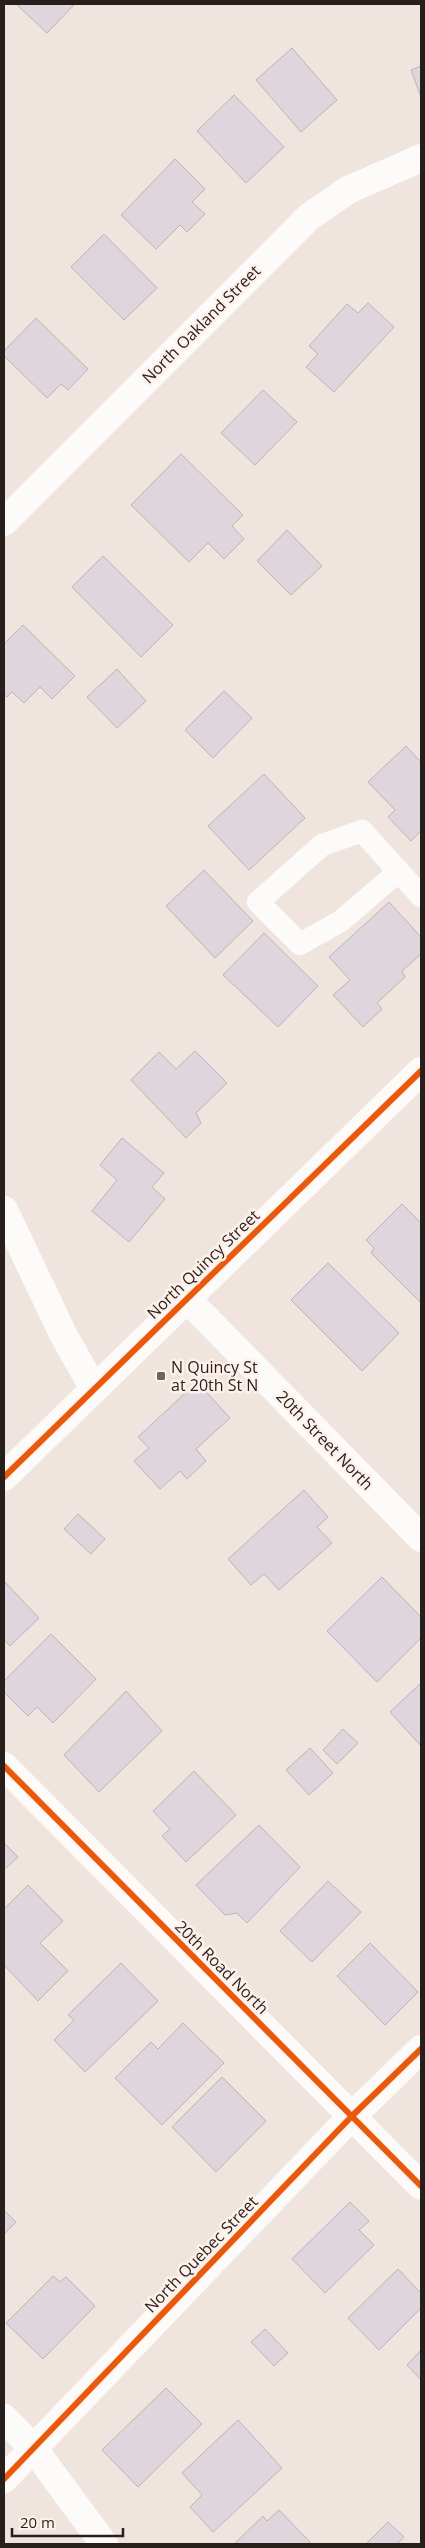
<svg xmlns="http://www.w3.org/2000/svg" width="425" height="2548" font-family="'Open Sans',sans-serif">
  <rect width="100%" height="100%" fill="#f0e4de"/>
  <!-- building -->
  <g fill="#ded6dc" stroke="#bbb5b6">
    <path d="M16,4H75L47,33Z"/>
    <path d="M292,48L337,100L301,132L256,80Z"/>
    <path d="M421,66V97L411,70Z"/>
    <path d="M234,95L284,147L246,183L197,131Z"/>
    <path d="M175,159L205,189L192,202L205,214L187,232L180,225L156,249L121,215Z"/>
    <path d="M104,234L157,288L124,320L71,267Z"/>
    <path d="M368,303L394,327L334,392L306,367L318,354L309,346L347,304L358,313Z"/>
    <path d="M36,318L88,369L68,390L61,384L47,398L4,356V351Z"/>
    <path d="M263,390L297,422L255,465L221,433Z"/>
    <path d="M181,454L243,515L232,526L244,539L224,559L208,543L189,562L131,505Z"/>
    <path d="M287,530L322,566L291,595L257,561Z"/>
    <path d="M103,556L173,625L141,657L72,587Z"/>
    <path d="M23,625L75,676L52,699L40,687L24,703L12,692L7,697L4,694V644Z"/>
    <path d="M117,669L146,701L117,728L87,697Z"/>
    <path d="M224,691L252,718L213,758L185,730Z"/>
    <path d="M406,746L421,762V831L411,841L388,817L395,810L368,782Z"/>
    <path d="M264,774L305,818L249,870L208,826Z"/>
    <path d="M204,870L253,921L215,958L166,906Z"/>
    <path d="M389,902L421,937V954L402,971L405,977L377,1003L382,1009L363,1027L333,995L350,980L329,957Z"/>
    <path d="M264,933L318,986L278,1027L223,975Z"/>
    <path d="M195,1051L227,1083L196,1113L201,1123L186,1138L131,1080L159,1052L176,1069Z"/>
    <path d="M122,1138L164,1173L152,1187L165,1199L129,1242L92,1211L117,1180L100,1165Z"/>
    <path d="M402,1204L421,1223V1303L371,1253L374,1248L366,1240Z"/>
    <path d="M328,1263L399,1333L362,1371L291,1300Z"/>
    <path d="M197,1382L230,1418L196,1449L206,1461L187,1479L180,1471L160,1489L134,1461L149,1448L138,1437Z"/>
    <path d="M304,1490L328,1517L317,1527L332,1543L279,1590L264,1574L251,1585L228,1559Z"/>
    <path d="M78,1514L105,1539L91,1554L64,1529Z"/>
    <path d="M382,1577L421,1617V1638L377,1682L327,1631Z"/>
    <path d="M4,1581L39,1618L10,1646L4,1640Z"/>
    <path d="M51,1634L96,1679L53,1723L37,1707L28,1716L4,1692V1681Z"/>
    <path d="M421,1683V1746L390,1712Z"/>
    <path d="M126,1691L162,1731L99,1792L64,1755Z"/>
    <path d="M343,1729L358,1743L337,1764L323,1750Z"/>
    <path d="M310,1748L333,1773L309,1795L286,1770Z"/>
    <path d="M194,1771L236,1815L186,1862L162,1836L170,1829L153,1811Z"/>
    <path d="M259,1825L300,1867L247,1923L237,1913L225,1915L196,1885Z"/>
    <path d="M4,1843L18,1857L4,1870Z"/>
    <path d="M328,1881L361,1912L312,1962L280,1931Z"/>
    <path d="M28,1885L63,1921L40,1943L68,1971L38,2001L4,1965V1909Z"/>
    <path d="M370,1943L418,1992L385,2025L337,1976Z"/>
    <path d="M121,1963L158,2001L85,2072L54,2040L74,2020L68,2015Z"/>
    <path d="M183,2023L224,2063L162,2125L115,2078L151,2042L158,2049Z"/>
    <path d="M222,2077L266,2121L216,2172L172,2127Z"/>
    <path d="M350,2202L369,2221L359,2230L374,2245L325,2293L292,2259Z"/>
    <path d="M4,2210L16,2222L4,2234Z"/>
    <path d="M398,2269L421,2293V2308L379,2350L348,2318Z"/>
    <path d="M53,2276L60,2282L66,2277L95,2306L43,2359L6,2323Z"/>
    <path d="M265,2329L288,2353L274,2366L251,2342Z"/>
    <path d="M421,2350V2380L407,2365Z"/>
    <path d="M166,2388L202,2424L138,2487L102,2450Z"/>
    <path d="M238,2420L282,2468L213,2532L190,2507L202,2495L182,2473Z"/>
    <path d="M279,2510L312,2544H234L263,2516L267,2521Z"/>
    <path d="M388,2522L404,2537L397,2544H366Z"/>
  </g>
  <g fill="none" stroke-linecap="round" stroke-linejoin="round">
    <!-- lane -->
    <path stroke="#fdfbfa" stroke-width="22" d="M399,871L341,921L300,944L258,902L322,845L362,831L421,896"/>
    <!-- street -->
    <g stroke="#fdfbfa" stroke-width="28">
      <path d="M4,522L309,217L348,190L421,158"/>
      <path d="M4,1210L63,1334L94,1389"/>
      <path d="M187,1299L421,1538"/>
      <path d="M4,1766L421,2186"/>
      <path d="M4,2418L34,2449L104,2544"/>
      <path d="M4,2479L351,2117L421,2049"/>
    </g>
    <!-- secondary -->
    <path stroke="#fdfbfa" stroke-width="28" d="M4,1477L421,1071"/>
    <!-- cycleway casing -->
    <g stroke="#fef0ea" stroke-width="9">
      <g id="cycleway">
        <path d="M4,1477L421,1071"/>
        <path d="M4,1766L421,2186"/>
        <path d="M4,2479L351,2117L421,2049"/>
      </g>
    </g>
    <!-- cycleway -->
    <use href="#cycleway" stroke="#e8590c" stroke-width="6"/>
  </g>
  <!-- markers -->
  <rect fill="#6d6460" stroke="#fef0ea" stroke-width="2" x="156" y="1371" width="10" height="10" rx="2.5"/>
  <g text-anchor="middle" dominant-baseline="central" stroke-width="5" stroke-linejoin="round" paint-order="stroke">
    <!-- street labels -->
    <g font-size="16" fill="#271f1c" stroke="#fef0ea">
      <text transform="translate(201 324) rotate(-45)">North Oakland Street</text>
      <text transform="translate(203 1264) rotate(-44)">North Quincy Street</text>
      <text transform="translate(325 1440) rotate(46)">20th Street North</text>
      <text transform="translate(222 1967) rotate(45)">20th Road North</text>
      <text transform="translate(201 2254) rotate(-46)">North Quebec Street</text>
    </g>
    <!-- poi labels -->
    <g font-size="16" fill="#271f1c" stroke="#fef0ea" text-anchor="start">
      <text x="171" y="1367">N Quincy St<tspan x="171" dy="18">at 20th St N</tspan></text>
    </g>
  </g>
  <!-- border -->
  <rect width="425" height="2548" fill="none" stroke="#271f1c" stroke-width="10"/>
  <!-- scale -->
  <path d="M12 2528v8h111v-8" fill="none" stroke="#271f1c" stroke-width="2.5"/>
  <text x="20" y="2528" font-size="15" fill="#271f1c" stroke="#fef0ea" stroke-width="4" paint-order="stroke">20 m</text>
</svg>
